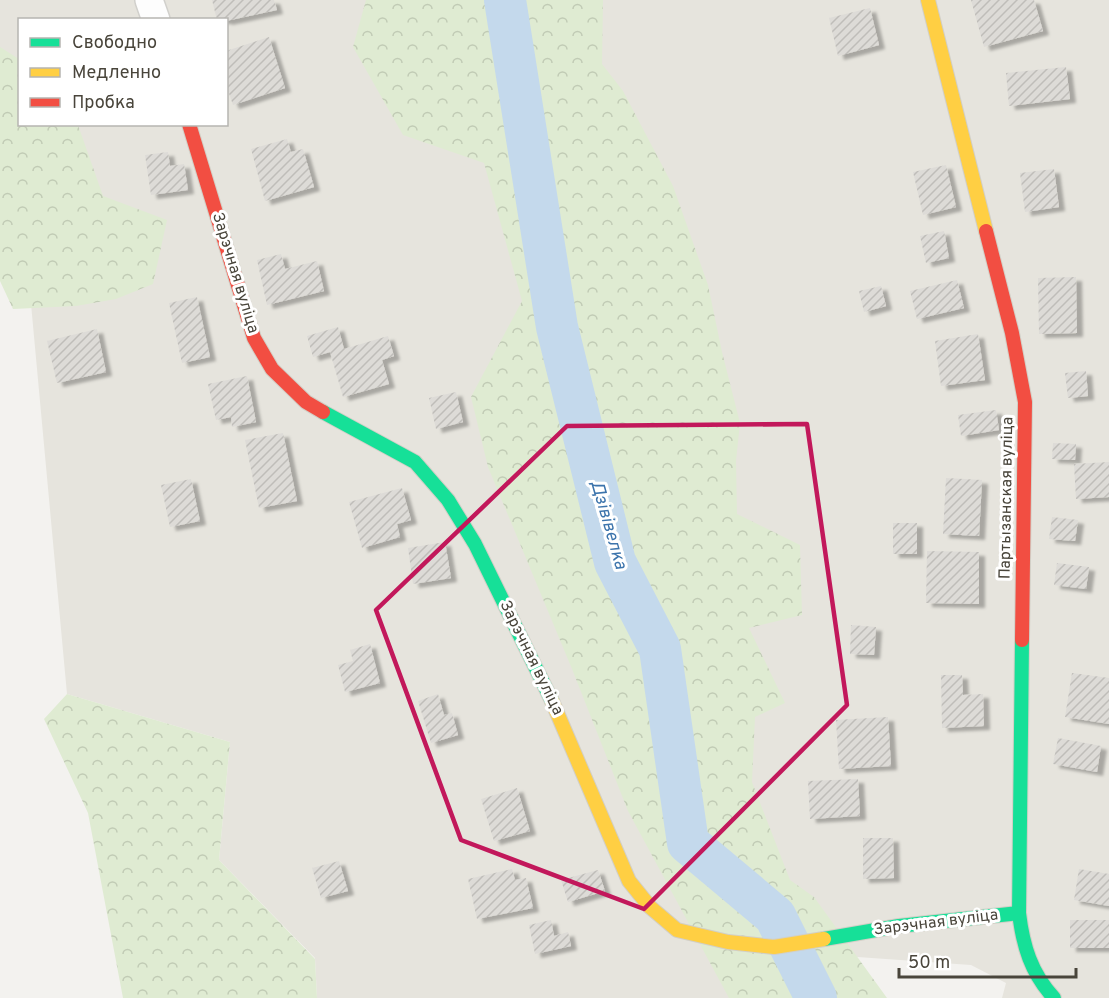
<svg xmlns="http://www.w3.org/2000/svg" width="1109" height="998" font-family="Overpass,sans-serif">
  <defs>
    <pattern id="forest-crowns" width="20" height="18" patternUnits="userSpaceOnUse" patternTransform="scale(1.5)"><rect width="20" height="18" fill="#dfebd2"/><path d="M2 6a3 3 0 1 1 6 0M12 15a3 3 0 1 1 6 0" fill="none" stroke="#c1cbb5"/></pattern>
    <pattern id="building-hatch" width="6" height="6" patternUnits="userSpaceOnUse" patternTransform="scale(1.5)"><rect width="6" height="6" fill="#dddbd7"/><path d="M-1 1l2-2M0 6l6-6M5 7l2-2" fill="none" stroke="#bfbdb9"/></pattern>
    <filter id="shadow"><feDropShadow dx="6" dy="4" stdDeviation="1.5" flood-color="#0004"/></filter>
  </defs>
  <rect width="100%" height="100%" fill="#f3f2ef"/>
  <!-- residential -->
  <path fill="#e6e4dd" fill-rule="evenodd" d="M0,0H1109V998H1002L1006,983L971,965L717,947L736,998H317L315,958L219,860L230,742L67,694L18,163L0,162ZM20,20H226V124H20Z"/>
  <!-- forest -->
  <g fill="url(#forest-crowns)">
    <path d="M366,0H603L602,64L623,91L673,186L708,285L722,352L740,423L736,461L737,514L800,545L802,615L749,628L785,703L755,717L752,782L790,880L814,897L887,998H729L628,811L572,669L488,467L471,397L522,301L484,163L403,135L353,47Z"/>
    <path d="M0,47L19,59L20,124L78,125L103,196L167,220L153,284L116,299L76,306L13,309L0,281Z"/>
    <path d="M67,694L230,742L219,860L315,959L317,998H123L88,813L44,719Z"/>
  </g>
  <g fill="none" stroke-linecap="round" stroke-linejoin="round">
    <!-- river -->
    <path stroke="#c4d9ec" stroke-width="42" d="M505,0L557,327L615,562L660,649L688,843L775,916L816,998"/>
  </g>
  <!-- building -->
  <g fill="url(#building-hatch)" filter="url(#shadow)">
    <path d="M212,0H274L277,10L226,21V20H217Z"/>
    <path d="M971,0H1034L1043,31L984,47Z"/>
    <path d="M870,8L879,45L838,56L829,18Z"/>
    <path d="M269,37L285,88L233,105L226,85V51Z"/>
    <path d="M1066,67L1070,99L1009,106L1006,73Z"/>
    <path d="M287,139L291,152L303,149L314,187L265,201L251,149Z"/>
    <path d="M168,152L170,166L184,164L188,190L151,195L145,155Z"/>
    <path d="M946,165L956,207L923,215L913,172Z"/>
    <path d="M1054,169L1059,207L1025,212L1020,173Z"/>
    <path d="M944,231L949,258L926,263L920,236Z"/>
    <path d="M281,254L285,269L317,261L324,291L267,305L257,260Z"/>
    <path d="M1076,277L1077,333L1039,334L1038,278Z"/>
    <path d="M957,280L964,308L917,319L910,291Z"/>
    <path d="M881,286L886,306L864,312L859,291Z"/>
    <path d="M197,297L210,357L182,363L169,303Z"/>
    <path d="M338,327L344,349L388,336L394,356L382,360L389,384L343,397L330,352L313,357L307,336Z"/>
    <path d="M97,329L106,372L57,383L47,341Z"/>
    <path d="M978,334L985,380L941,386L935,341Z"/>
    <path d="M1086,371L1088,396L1068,398L1065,373Z"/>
    <path d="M247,376L256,422L232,427L231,417L216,420L208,384Z"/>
    <path d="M456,392L463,422L436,429L429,398Z"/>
    <path d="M996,410L999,430L961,436L958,415Z"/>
    <path d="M283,433L297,501L259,508L245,440Z"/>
    <path d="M1053,443L1076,444L1075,460L1052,459Z"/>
    <path d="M1109,462V497L1076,499L1074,464Z"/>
    <path d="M946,478L982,480L979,536L943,534Z"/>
    <path d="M191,479L200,521L170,527L161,485Z"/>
    <path d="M402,488L411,520L397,524L400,537L362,548L349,502Z"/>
    <path d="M1052,517L1078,520L1075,541L1049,539Z"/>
    <rect x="893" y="523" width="24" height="31"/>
    <path d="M445,542L451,578L413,584L408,548Z"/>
    <path d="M927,551L979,552V604L926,603Z"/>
    <path d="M1057,563L1089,567L1086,589L1054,585Z"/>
    <path d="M851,625L876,627L874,655L850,654Z"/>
    <path d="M370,644L380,683L345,692L338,665L353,661L350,650Z"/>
    <path d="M1072,673L1109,678V724L1065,717Z"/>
    <path d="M941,675H962L963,695L983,694L984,726L942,728Z"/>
    <path d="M438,694L444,715L452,713L458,735L431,743L418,701Z"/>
    <path d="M888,717L891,766L839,769L836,720Z"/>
    <path d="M1058,738L1101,746L1097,772L1053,764Z"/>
    <path d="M858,779L860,816L810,819L808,781Z"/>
    <path d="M517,788L530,831L494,841L481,799Z"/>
    <path d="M863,838H893L894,878L863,879Z"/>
    <path d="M339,861L348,891L321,898L312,868Z"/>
    <path d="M512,869L515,880L526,878L533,908L477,919L468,879Z"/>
    <path d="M1079,869L1109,874V906L1074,900Z"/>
    <path d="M598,870L605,891L568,902L561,880Z"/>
    <path d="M551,920L554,936L568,932L571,946L535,954L529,925Z"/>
    <rect x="1070" y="920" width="39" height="28"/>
  </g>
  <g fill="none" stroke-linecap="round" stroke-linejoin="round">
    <!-- street casing -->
    <g stroke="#d1d0cc" stroke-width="30">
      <path id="street" d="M149,0L156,20"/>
    </g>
    <!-- fast casing -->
    <g stroke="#d2cfc6" stroke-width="16">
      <g id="fast">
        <path d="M323,412L415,462L448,500L475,544L552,701"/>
        <path d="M1022,640L1019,913C1023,946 1031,973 1054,998"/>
        <path d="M824,939L899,926L1019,913"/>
      </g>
    </g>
    <!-- slow casing -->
    <g stroke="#d2cfc6" stroke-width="16">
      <g id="slow">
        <path d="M928,0L986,231"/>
        <path d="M552,701L629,881L650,907L677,930L728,942L774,947L824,939"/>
      </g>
    </g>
    <!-- jam casing -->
    <g stroke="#d2cfc6" stroke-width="16">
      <g id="jam">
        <path d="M189,124L254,338L272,369L306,402L323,412"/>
        <path d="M986,231L1012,333L1025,402L1022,640"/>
      </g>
    </g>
    <!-- street -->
    <use href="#street" stroke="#fdfdfd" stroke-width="27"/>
    <!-- fast -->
    <use href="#fast" stroke="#16e098" stroke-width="14"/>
    <!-- slow -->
    <use href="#slow" stroke="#ffcf43" stroke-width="14"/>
    <!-- jam -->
    <use href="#jam" stroke="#f24e42" stroke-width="14"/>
  </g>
  <!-- marked area -->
  <path fill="none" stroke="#c2185b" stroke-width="4.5" stroke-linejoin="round" d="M807,424L847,705L644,909L461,840L376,610L567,426Z"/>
  <g text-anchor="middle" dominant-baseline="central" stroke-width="6" stroke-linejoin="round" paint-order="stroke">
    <!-- street labels -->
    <g font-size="16" fill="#49453b" stroke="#fff">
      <text transform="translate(235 273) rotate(73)">Зарэчная вуліца</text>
      <text transform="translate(1007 498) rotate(-89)">Партызанская вуліца</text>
      <text transform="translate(531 658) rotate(64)">Зарэчная вуліца</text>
      <text transform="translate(936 923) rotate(-7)">Зарэчная вуліца</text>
    </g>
    <!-- water labels -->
    <g font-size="18" font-style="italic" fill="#3c74ac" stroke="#fff">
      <text transform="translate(608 525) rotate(74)">Дзівівелка</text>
    </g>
  </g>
  <!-- legend -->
  <rect x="18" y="18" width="210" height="108" fill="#ffffff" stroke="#b6b5b1" stroke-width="1.5"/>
  <rect x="30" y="38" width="30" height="9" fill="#16e098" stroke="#b6b5b1" stroke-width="1.5"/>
  <text x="72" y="48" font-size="18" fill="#49453b">Свободно</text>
  <rect x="30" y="68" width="30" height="9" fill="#ffcf43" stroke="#b6b5b1" stroke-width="1.5"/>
  <text x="72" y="78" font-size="18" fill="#49453b">Медленно</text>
  <rect x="30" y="98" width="30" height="9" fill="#f24e42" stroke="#b6b5b1" stroke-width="1.5"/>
  <text x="72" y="108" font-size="18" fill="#49453b">Пробка</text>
  <!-- scale -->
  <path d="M899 968v9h177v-9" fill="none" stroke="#49453b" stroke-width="3"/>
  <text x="908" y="968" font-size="18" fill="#49453b" stroke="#ffffff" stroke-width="4.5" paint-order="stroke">50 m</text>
</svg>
